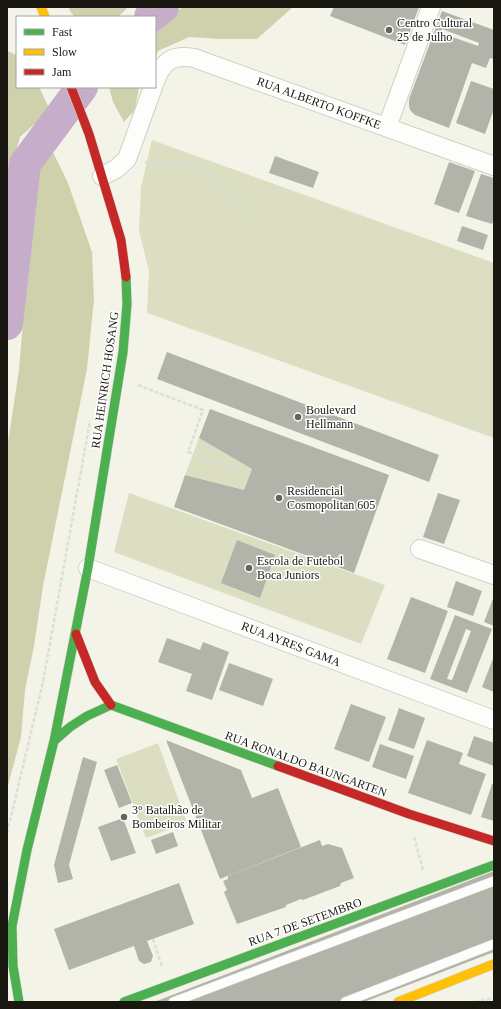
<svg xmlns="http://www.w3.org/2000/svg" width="501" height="1009" font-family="'Times New Roman',serif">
<rect width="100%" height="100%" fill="#f3f4e7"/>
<path fill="#dcdec2" d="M152 140 494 263V438L147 313 149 271 139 231 141 187Z
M199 438 252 469 244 490 185 475Z
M129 493 385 585 361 644 114 552Z
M158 743 187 823 146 838 116 759Z"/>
<path fill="#cfd1ad" d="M69 7H128L118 17H75L70 11Z
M183 7H293L257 39H221L189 37 158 51 155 57V27Z
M7 51 17 55V87H39L50 110 20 137 7 183Z
M109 87H139L135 110 124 122 113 102Z
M51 148 68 183 92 252 94 299 87 369 43 586 34 646 25 690 21 737 7 789V449L19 370 34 190 39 158Z"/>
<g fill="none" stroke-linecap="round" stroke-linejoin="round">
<path stroke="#c6aeca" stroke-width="32" d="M150 17 163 7
M7 324 25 164 82 87"/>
</g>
<path fill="#b3b4a9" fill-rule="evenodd" d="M334 7H419L405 45 330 16Z
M442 11 494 30V59L490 58 486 68 472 63 449 128 415 115 410 110 409 106V99ZM442 29 479 43 478 46 441 33Z
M471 81 494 89V109L485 134 456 123Z
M275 156 319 172 313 188 269 173Z
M449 162 475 171 459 213 434 204Z
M481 174 494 178V219L492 224 466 216Z
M462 226 488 235 483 250 457 241Z
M167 352 439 455 429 482 157 379Z
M210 409 389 475 354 573 174 507 185 475 244 490 252 469 199 438Z
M438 493 460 500 444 544 423 537Z
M237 540 275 555 260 598 221 583Z
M456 581 482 591 473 616 447 607Z
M494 596V626L484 622Z
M411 597 448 611 425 673 387 659Z
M455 615 492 629 467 693 430 679ZM466 629 471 631 452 680 447 679Z
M167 638 200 650 203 642 229 652 212 700 186 691 192 674 158 662Z
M494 656V692L482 687Z
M229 663 273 679 263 706 219 690Z
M351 704 386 717 369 762 334 749Z
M399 708 425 718 414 749 388 740Z
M474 736 494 743V766L467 756Z
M166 740 241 770 252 798 278 788 301 847 220 879Z
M427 740 463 753 459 764 486 774 471 815 408 793Z
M380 744 414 756 406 779 372 767Z
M83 757 97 762 69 865 73 879 58 883 54 865Z
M117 765 132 803 119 808 104 770Z
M492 784H494V821L481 817Z
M123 818 136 853 111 861 98 827Z
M173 832 178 846 156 854 151 840Z
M320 840 322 846 328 844 342 848 354 878 341 883 340 886 303 900 301 899 286 905V907L237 924 224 892 227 890 223 881 228 879V876Z
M494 871V952L364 1002H154Z
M179 883 194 924 147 941 153 956 151 962 144 964 139 961 134 946 69 970 54 929Z"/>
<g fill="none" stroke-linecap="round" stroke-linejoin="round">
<g stroke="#d0d1c7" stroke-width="10">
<path id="lane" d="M173 1002 494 881
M345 1002 494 944"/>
</g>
<g stroke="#d0d1c7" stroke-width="20">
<path id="street" d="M155 82C162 62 172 54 194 58L494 166
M387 127 431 7
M102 176 116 169 127 159 153 87
M420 549 494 575
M88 568 494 720"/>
</g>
<g stroke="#d0d1c7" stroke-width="10">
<path id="fast" d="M54 741 88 568 123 352 127 304 126 277
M19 1002 13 966 12 926 27 850 54 741 70 727 87 716 111 705 278 766
M124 1002 494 865"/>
</g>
<g stroke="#d0d1c7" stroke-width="10">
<path id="slow" d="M41 7 45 17
M398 1002 494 964"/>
</g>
<g stroke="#d0d1c7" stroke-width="10">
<path id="jam" d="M71 87 89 134 121 240 126 277
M76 634 95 682 111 705
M278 766 409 814 494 841"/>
</g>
<path stroke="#ddddd9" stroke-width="2.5" stroke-dasharray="4 2" stroke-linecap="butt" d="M145 162 157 164 169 163 195 166 227 186 252 216
M138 385 203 410 188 452 239 470
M7 833 43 682 90 421
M414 837 423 870
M153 939 162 967
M475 1002 494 998"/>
<use href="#lane" stroke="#fdfdfb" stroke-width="9"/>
<use href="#street" stroke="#fdfdfb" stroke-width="18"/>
<use href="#fast" stroke="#4caf50" stroke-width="9"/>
<use href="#slow" stroke="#ffc107" stroke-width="9"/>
<use href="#jam" stroke="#c62828" stroke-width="9"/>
</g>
<g fill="#65655b" stroke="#fff" stroke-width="1.5">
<circle cx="389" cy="30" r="4"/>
<circle cx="298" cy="417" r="4"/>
<circle cx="279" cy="498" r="4"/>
<circle cx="249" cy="568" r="4"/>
<circle cx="124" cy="817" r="4"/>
</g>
<g text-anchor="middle" stroke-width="3" stroke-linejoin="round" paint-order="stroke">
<g font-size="12" fill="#181810" stroke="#fff" text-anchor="start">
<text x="397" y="27">Centro Cultural<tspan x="397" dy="14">25 de Julho</tspan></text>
<text x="306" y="414">Boulevard<tspan x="306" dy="14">Hellmann</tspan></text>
<text x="287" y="495">Residencial<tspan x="287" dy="14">Cosmopolitan 605</tspan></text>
<text x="257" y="565">Escola de Futebol<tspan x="257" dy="14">Boca Juniors</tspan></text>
<text x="132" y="814">3° Batalhão de<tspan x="132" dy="14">Bombeiros Militar</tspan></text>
</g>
<g font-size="12" fill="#181810" stroke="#fff">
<text transform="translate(319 103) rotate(20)" y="4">RUA ALBERTO KOFFKE</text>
<text transform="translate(105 380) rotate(-82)" y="4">RUA HEINRICH HOSANG</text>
<text transform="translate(291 644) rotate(21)" y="4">RUA AYRES GAMA</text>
<text transform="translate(306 764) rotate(20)" y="4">RUA RONALDO BAUNGARTEN</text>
<text transform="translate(305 922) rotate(-20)" y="4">RUA 7 DE SETEMBRO</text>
</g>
</g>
<rect width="501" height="1009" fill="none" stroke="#181810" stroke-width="16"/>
<rect x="16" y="16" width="140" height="72" fill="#ffffff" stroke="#a3a39f"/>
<rect x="24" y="29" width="20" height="6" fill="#4caf50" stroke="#a3a39f"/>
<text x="52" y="36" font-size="12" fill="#181810">Fast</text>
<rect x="24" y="49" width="20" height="6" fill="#ffc107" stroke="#a3a39f"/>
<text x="52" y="56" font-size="12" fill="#181810">Slow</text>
<rect x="24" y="69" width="20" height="6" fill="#c62828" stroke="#a3a39f"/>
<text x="52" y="76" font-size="12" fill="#181810">Jam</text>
</svg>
